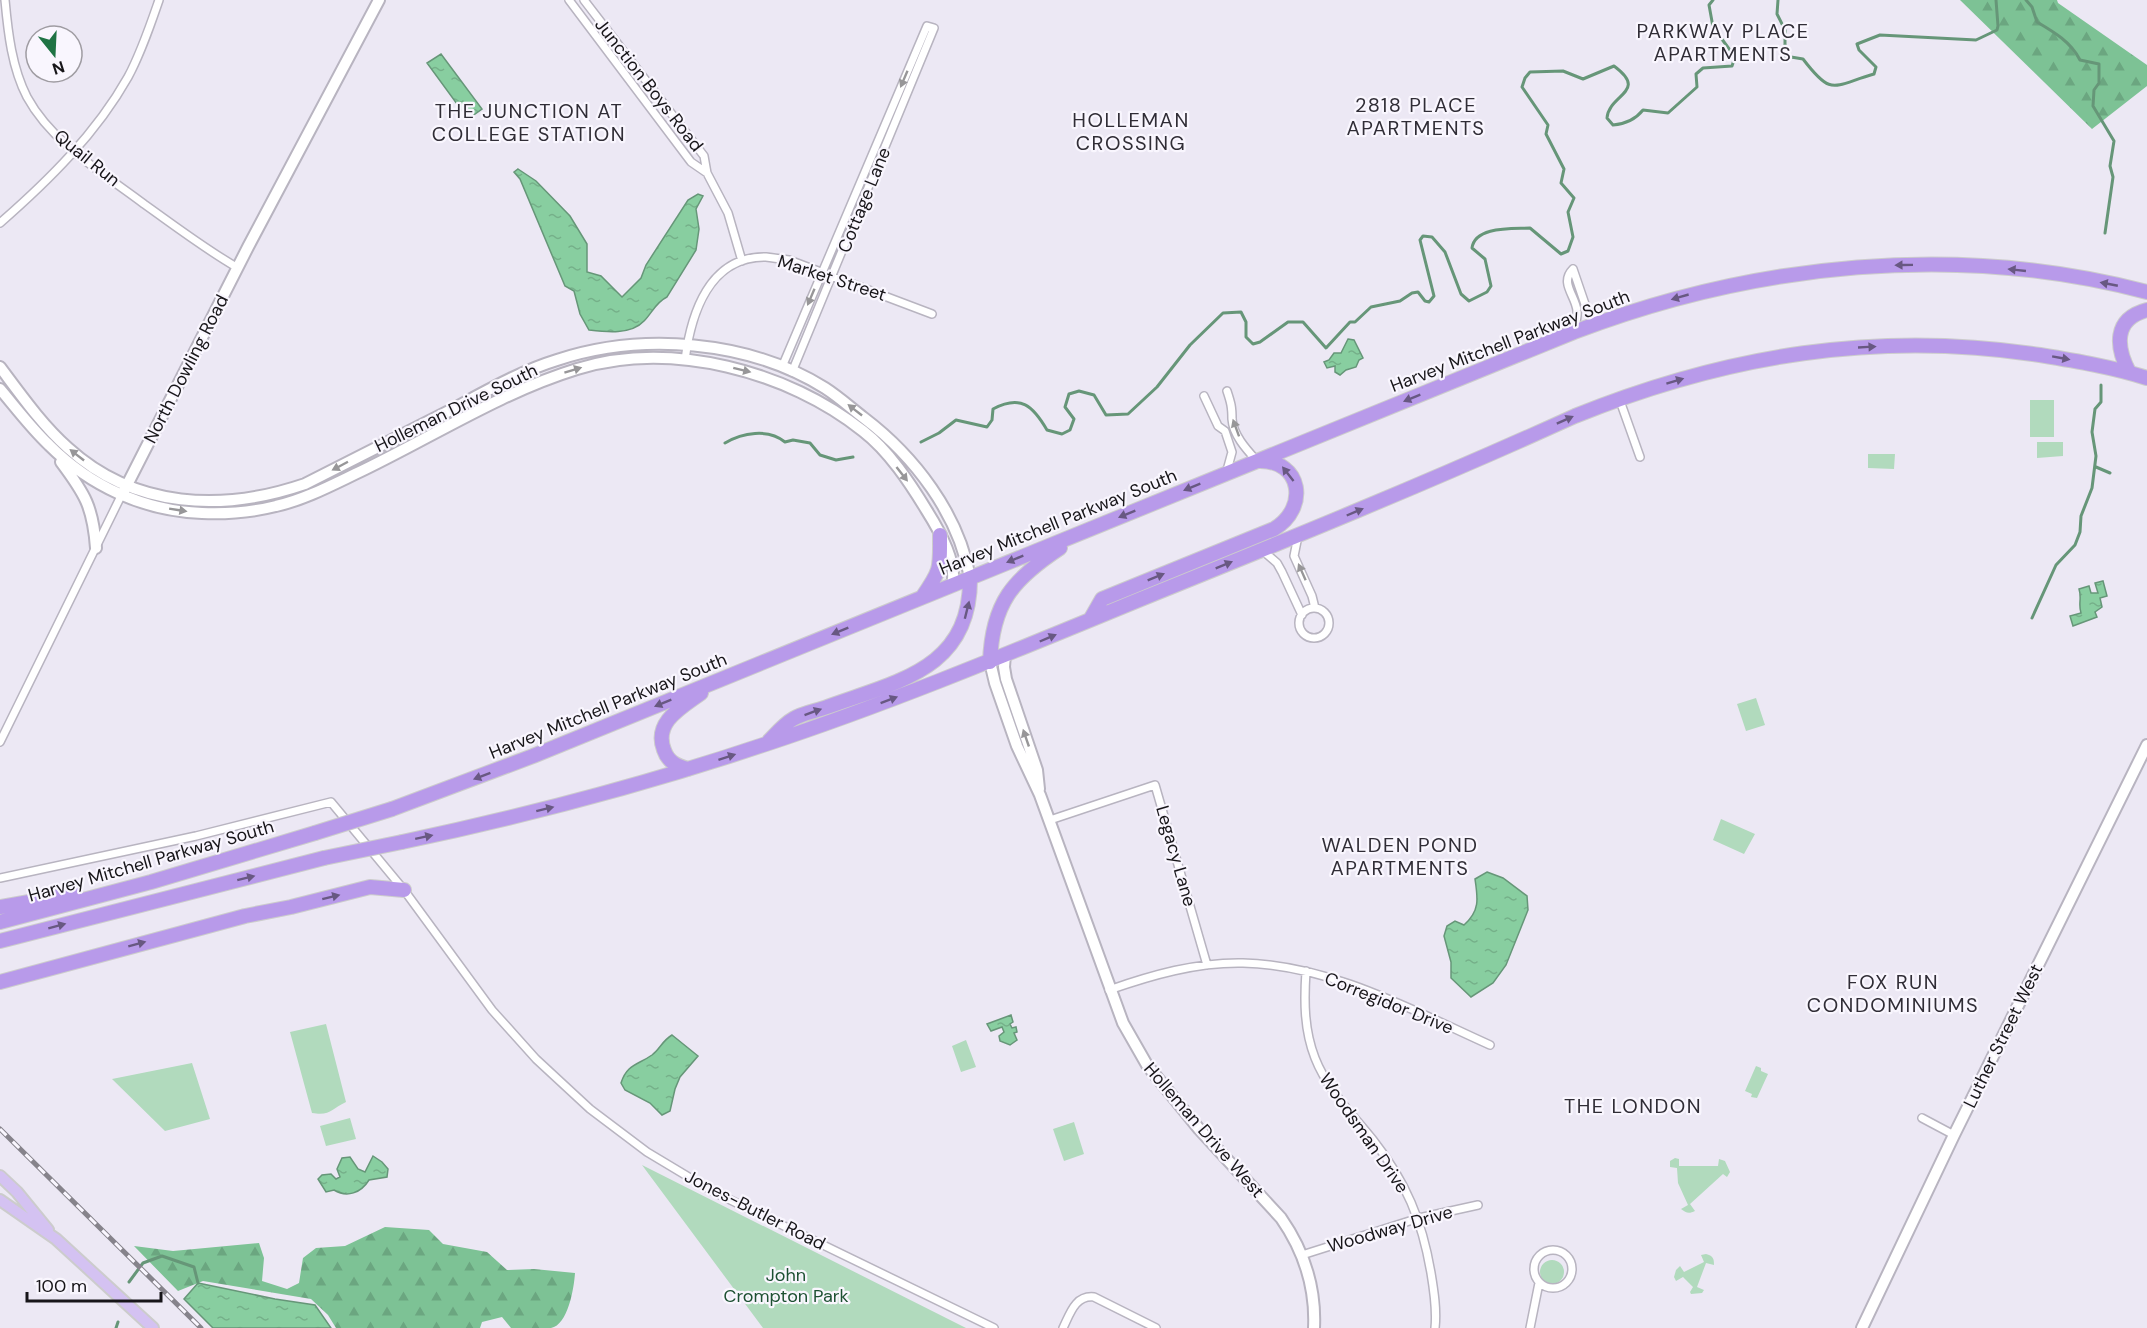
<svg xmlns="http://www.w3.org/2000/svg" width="2147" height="1328" font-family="'DM Sans',sans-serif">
<defs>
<pattern id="forest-firs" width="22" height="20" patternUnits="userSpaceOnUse" patternTransform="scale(1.5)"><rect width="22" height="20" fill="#7dc295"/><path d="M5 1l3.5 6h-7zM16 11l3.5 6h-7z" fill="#6ba680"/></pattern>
<pattern id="water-ripples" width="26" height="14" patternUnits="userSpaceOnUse" patternTransform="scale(1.5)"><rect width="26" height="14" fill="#88cea0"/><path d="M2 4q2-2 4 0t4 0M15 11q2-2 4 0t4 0" fill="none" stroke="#75b089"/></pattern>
</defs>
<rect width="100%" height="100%" fill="#ece8f4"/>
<path fill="#b1dabd" d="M2030 400H2054V437H2030Z
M2037 442H2063V456L2037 458Z
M1868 454H1895L1894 469 1868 468Z
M1756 698 1765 725 1746 731 1737 704Z
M1721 819 1755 834 1744 854 1713 840Z
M326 1024 346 1102C331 1109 331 1116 312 1113L290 1032Z
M966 1040 976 1067 961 1072 952 1046Z
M192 1063 210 1119 165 1131 112 1079Z
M1756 1066 1761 1068V1071L1768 1074 1757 1098 1751 1097 1752 1094 1745 1091Z
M350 1118 356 1139 326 1146 320 1126Z
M1074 1122 1084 1154 1064 1161 1053 1129Z
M1675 1158 1679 1159V1166H1718L1719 1159 1725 1161 1730 1172 1727 1177 1723 1174 1690 1204 1695 1211C1689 1214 1686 1213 1681 1209L1688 1205 1678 1183 1677 1168 1670 1167V1161Z
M642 1165 966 1328H763Z
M1706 1254C1713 1256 1714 1258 1714 1265L1706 1263 1697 1287 1704 1290 1702 1293 1691 1294 1690 1292 1693 1287 1683 1277 1676 1281 1674 1277 1676 1270 1680 1266 1684 1272 1704 1262 1701 1255Z
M1540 1272a12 12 0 1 1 24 0a12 12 0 1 1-24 0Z"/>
<path fill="url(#forest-firs)" d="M1960 0H2057L2058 3 2147 65V86L2092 129Z
M385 1227 429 1230 443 1244 487 1252 507 1270 534 1269 575 1273C574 1288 568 1325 551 1328 539 1328 524 1328 511 1328L502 1317 482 1322 480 1328H336L328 1315 311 1299 203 1281 178 1291 134 1246 173 1251 259 1243 264 1258 262 1281 287 1289 299 1283 303 1258 316 1248 345 1246Z"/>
<path fill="url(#water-ripples)" stroke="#669678" stroke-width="1.5" d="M441 54 482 109 468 119 427 63Z
M518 169 536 181 570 216 587 244V272L601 276 622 297 641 278 646 265 688 200 698 194 703 196 696 209 699 229 696 250 667 297C656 302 652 313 644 321 631 335 606 332 589 330L580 314 574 291 565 286 520 179 514 172Z
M1348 339 1354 340 1363 358 1359 360 1356 367 1346 370 1340 375 1335 372V366L1327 368 1324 362 1329 360 1334 353H1341Z
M2103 581 2107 596 2100 598 2102 607 2095 612 2097 617 2073 626 2070 616 2081 613C2078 604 2082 598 2079 589L2089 586 2091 593H2098L2095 583Z
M1487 872 1503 878 1527 896 1528 910 1506 965 1493 983 1471 997 1451 978V962L1444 936 1447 926 1455 921 1464 925C1480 911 1478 899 1475 879Z
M1011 1015 1013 1022 1010 1024 1012 1028 1016 1027 1017 1032 1014 1033 1017 1040 1010 1045 1000 1041 999 1036 1004 1032 1002 1027 991 1031 987 1024Z
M672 1035 698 1056 680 1077 675 1089 670 1111 662 1115 650 1103 625 1090 621 1083C627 1064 638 1065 652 1055 660 1049 662 1041 672 1035Z
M373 1156 382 1162 388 1169 387 1177 369 1180C361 1193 347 1198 334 1190L326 1192 318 1179 322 1175 331 1174 336 1179 340 1177 337 1169 342 1158 350 1157 358 1169 365 1172Z
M198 1283 275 1299 315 1305 331 1328H213L184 1299Z"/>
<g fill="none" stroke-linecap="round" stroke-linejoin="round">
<path stroke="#669678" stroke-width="3" d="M1778 0 1777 14 1785 30V56L1803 59C1832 97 1832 86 1874 74L1876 67 1859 50 1857 44 1880 35 1976 40 1997 30 1998 26 1996 0
M2026 0 2032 7 2037 22C2054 32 2071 42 2080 60L2099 64V83L2094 90 2093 106 2114 141 2110 166 2113 177 2105 233
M921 442 939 433 956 420 987 427 992 420 993 409C1021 394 1033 406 1047 430L1062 434 1070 430 1074 419 1065 407 1069 394 1079 391 1094 395 1106 415 1128 414 1157 387 1190 345 1223 313 1241 312 1246 322V337L1253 344 1260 342 1288 322H1303L1326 348 1350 322H1355L1371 307 1400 301 1412 293 1418 292 1425 301 1429 302 1434 296 1420 240 1423 236 1432 237 1445 252 1461 294 1469 301 1487 292 1491 286 1485 259 1472 248C1475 226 1512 229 1530 228L1561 254 1568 251 1573 237 1568 212 1574 198 1561 183 1564 169 1546 134 1548 125 1522 87 1525 78 1530 72 1563 71 1583 79 1614 66C1649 92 1609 94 1607 118L1613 125C1625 124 1635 120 1643 110L1668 113 1697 87 1696 74 1703 68 1732 66 1735 57 1713 27 1709 5 1713 0
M725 443C742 433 768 428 785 442L793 440 810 443 820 455 836 460 853 457
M2096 467 2110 473
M2032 618 2056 565 2075 545 2080 532 2081 516 2092 488 2096 456 2092 432 2095 409 2101 402V385
M129 1282 143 1263 162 1256 194 1267 198 1283
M116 1328 118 1322"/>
<g stroke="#b8b4c0" stroke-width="10">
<path id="street" d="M5 0C8 33 12 68 27 97 52 143 103 173 144 204 175 226 205 249 238 268
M569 0 691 162 707 173
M584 0 704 156 707 173 728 213 742 261
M0 223C48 181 96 134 128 77 141 53 150 26 159 0
M1573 269C1559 283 1576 296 1577 311 1578 317 1575 325 1574 331
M1573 269 1586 307 1602 321
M685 360C691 314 709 256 766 257 773 258 781 259 789 260L932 314
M782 367 927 26 934 28 792 372
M1227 391C1231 403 1232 407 1232 419 1233 435 1247 450 1257 461
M1204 396 1218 426 1225 431 1232 452 1226 474
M1619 398 1640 457
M1298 536 1294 556 1312 596 1315 608
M1262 550 1277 563 1282 572 1302 615
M1299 623a15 15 0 1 1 30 0a15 15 0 1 1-30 0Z
M0 742 121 496
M1050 820 1155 785 1207 965
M0 878 196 836 331 802 404 890 492 1010 536 1059 590 1109 647 1152 712 1191 994 1328
M1306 971C1304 1001 1304 1030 1315 1058 1327 1089 1352 1114 1373 1140 1406 1182 1422 1220 1431 1273 1434 1291 1437 1310 1435 1328
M1109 990C1152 975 1197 962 1243 963 1331 965 1412 1010 1490 1045
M1922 1118 1954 1135
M1534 1269a19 19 0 1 1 38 0a19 19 0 1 1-38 0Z
M1302 1255 1419 1218 1478 1205
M1063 1328C1070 1314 1075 1295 1094 1297L1156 1328
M1530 1328 1539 1283"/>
</g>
<g stroke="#b8b4c0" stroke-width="14">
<path id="secondary" d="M0 367C21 395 42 425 68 448 135 509 223 512 305 484 353 460 399 436 447 412 483 393 518 372 557 360 642 332 748 340 825 388 839 397 851 408 864 418 914 456 959 514 970 578
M0 389C16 408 31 428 49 445 90 486 144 511 202 513 226 514 252 512 276 506 303 500 330 486 355 474 429 439 499 393 577 369 671 340 788 371 863 431 889 451 910 483 927 511 939 530 958 563 952 585
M61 462C85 494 93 507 96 548
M124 491 248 247 379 0
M1005 655 1004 667 1006 679 1037 770 1039 789
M990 662 995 683 1017 746 1040 795 1123 1023 1147 1065 1199 1129 1281 1218C1304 1251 1316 1287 1314 1328
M1862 1328 1954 1135 2147 745"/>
</g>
<g stroke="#ccc" stroke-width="14">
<path id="primary" d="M0 1176 17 1192 48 1230
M0 1200 56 1239 153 1328"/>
</g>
<g stroke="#ccc" stroke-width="16">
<path id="highway" d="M2129 372C2116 347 2113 319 2147 310
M923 596C942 569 940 567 940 535
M1090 620 1102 599 1274 529C1309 508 1302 460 1259 461
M990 662C992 603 1013 579 1060 548
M769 741C776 734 784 724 793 719 802 713 816 711 827 707 898 681 971 669 970 578
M688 769C677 766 668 762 664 750 653 722 682 707 701 693
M392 809 533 756 1574 332C1755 263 1958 242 2147 292
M402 842C525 816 647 784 766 744 893 702 1017 650 1141 599 1287 540 1432 481 1575 416 1726 355 1878 330 2040 355 2076 361 2112 367 2147 378
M0 907 74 894
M0 922 151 882 315 833
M0 941 324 858
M0 982 245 916 291 907 370 887 404 890"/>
</g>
<use href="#street" stroke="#fff" stroke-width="7"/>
<use href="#secondary" stroke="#fff" stroke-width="10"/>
<use href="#primary" stroke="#d4c2f2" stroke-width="10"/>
<use href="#highway" stroke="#b89aea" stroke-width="14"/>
<g stroke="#86838b" stroke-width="5">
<path id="rail" d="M0 1129 201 1328"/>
</g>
<use href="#rail" stroke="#f9f6fe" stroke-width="3" stroke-dasharray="9" stroke-linecap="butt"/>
<g stroke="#ccc" stroke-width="16" stroke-linecap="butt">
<path id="highway-bridge" d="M315 833 392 809
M324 858 402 842"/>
</g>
<use href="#highway-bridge" stroke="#b89aea" stroke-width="14"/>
</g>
<defs><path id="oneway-solid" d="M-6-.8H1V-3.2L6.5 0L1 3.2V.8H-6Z" transform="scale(1.5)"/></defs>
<g fill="#979698">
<use href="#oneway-solid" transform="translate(904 79) rotate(113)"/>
<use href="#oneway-solid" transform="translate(811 297) rotate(113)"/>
<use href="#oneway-solid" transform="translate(573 370) rotate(-17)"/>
<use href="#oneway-solid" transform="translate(742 370) rotate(14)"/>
<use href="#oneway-solid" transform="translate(855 410) rotate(-142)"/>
<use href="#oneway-solid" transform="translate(1236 428) rotate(-110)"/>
<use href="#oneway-solid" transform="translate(77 455) rotate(-142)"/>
<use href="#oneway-solid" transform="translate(340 466) rotate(152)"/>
<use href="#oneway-solid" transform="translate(902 474) rotate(52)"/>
<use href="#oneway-solid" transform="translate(178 510) rotate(9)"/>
<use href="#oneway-solid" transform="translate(1302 572) rotate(-114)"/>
<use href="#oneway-solid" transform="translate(1026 738) rotate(-109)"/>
</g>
<g fill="#685882">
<use href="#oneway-solid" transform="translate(1904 265) rotate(179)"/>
<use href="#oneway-solid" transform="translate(2017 270) rotate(-174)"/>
<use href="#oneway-solid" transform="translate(2109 284) rotate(-169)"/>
<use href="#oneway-solid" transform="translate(1680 297) rotate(164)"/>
<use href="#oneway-solid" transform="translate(1867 347) rotate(-3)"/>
<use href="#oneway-solid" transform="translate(2061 358) rotate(10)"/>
<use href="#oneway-solid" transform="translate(1675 381) rotate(-17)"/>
<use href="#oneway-solid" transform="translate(1412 398) rotate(158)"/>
<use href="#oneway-solid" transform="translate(1565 420) rotate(-24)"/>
<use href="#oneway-solid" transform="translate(1288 474) rotate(-128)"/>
<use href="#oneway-solid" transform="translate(1192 487) rotate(158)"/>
<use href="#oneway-solid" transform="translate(1355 512) rotate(-23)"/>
<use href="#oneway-solid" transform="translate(1127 514) rotate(158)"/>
<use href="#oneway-solid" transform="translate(1015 559) rotate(158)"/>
<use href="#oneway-solid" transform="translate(1224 565) rotate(-22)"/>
<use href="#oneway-solid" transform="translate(1156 577) rotate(-22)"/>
<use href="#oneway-solid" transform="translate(967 610) rotate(-76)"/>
<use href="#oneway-solid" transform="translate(840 631) rotate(158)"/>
<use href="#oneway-solid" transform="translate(1048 638) rotate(-23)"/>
<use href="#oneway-solid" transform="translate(889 700) rotate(-21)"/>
<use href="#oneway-solid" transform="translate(663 703) rotate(158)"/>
<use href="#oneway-solid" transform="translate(813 712) rotate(-20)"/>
<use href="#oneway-solid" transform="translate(727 757) rotate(-18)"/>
<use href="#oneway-solid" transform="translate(482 776) rotate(159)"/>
<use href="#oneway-solid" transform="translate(545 809) rotate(-14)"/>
<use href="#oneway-solid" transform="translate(424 837) rotate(-12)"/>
<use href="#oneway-solid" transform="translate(246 878) rotate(-14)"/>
<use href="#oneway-solid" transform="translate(331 897) rotate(-14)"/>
<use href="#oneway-solid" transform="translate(57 926) rotate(-15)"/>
<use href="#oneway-solid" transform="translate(137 944) rotate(-15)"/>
</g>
<g text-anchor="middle" stroke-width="4.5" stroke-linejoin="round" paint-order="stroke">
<g font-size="18" fill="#171519" stroke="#f9f6fe">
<text transform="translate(649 85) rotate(52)" y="6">Junction Boys Road</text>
<text transform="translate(87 158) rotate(39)" y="6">Quail Run</text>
<text transform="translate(864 200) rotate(-68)" y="6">Cottage Lane</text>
<text transform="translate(832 278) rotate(18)" y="6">Market Street</text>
<text transform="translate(1510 341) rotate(-21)" y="6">Harvey Mitchell Parkway South</text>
<text transform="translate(186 369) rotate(-63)" y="6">North Dowling Road</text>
<text transform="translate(456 408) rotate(-26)" y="6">Holleman Drive South</text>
<text transform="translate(1058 522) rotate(-22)" y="6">Harvey Mitchell Parkway South</text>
<text transform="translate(608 706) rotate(-22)" y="6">Harvey Mitchell Parkway South</text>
<text transform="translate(1176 856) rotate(74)" y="6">Legacy Lane</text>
<text transform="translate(151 861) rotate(-16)" y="6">Harvey Mitchell Parkway South</text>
<text transform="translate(1389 1003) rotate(22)" y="6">Corregidor Drive</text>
<text transform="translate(2003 1036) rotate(-64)" y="6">Luther Street West</text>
<text transform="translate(1204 1130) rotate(49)" y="6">Holleman Drive West</text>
<text transform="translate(1364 1133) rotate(55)" y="6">Woodsman Drive</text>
<text transform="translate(755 1210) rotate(27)" y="6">Jones-Butler Road</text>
<text transform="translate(1390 1229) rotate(-16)" y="6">Woodway Drive</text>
</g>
<g font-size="18" fill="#1d5032" stroke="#f9f6fe">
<text x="786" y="1281">John<tspan x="786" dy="21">Crompton Park</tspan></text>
</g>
<g font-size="20" letter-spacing="1.5" fill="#302d36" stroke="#f9f6fe">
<text x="1723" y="38">PARKWAY PLACE<tspan x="1723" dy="23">APARTMENTS</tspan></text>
<text x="1416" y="112">2818 PLACE<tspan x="1416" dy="23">APARTMENTS</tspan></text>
<text x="529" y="118">THE JUNCTION AT<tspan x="529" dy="23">COLLEGE STATION</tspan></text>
<text x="1131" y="127">HOLLEMAN<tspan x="1131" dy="23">CROSSING</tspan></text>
<text x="1400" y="852">WALDEN POND<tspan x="1400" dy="23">APARTMENTS</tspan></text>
<text x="1893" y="989">FOX RUN<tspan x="1893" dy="23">CONDOMINIUMS</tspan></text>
<text x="1633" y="1113">THE LONDON</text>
</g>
</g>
<g transform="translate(54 54) rotate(162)"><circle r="28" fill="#f9f6fe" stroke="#9f9ca2" stroke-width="1.5"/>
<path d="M0-4.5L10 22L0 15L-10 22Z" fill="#1f7344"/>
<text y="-9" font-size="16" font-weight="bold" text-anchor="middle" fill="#171519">N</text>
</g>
<path d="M27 1292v9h134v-9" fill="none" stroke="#171519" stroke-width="3"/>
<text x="36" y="1292" font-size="18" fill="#171519" stroke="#f9f6fe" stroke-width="4.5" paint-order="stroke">100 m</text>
</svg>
